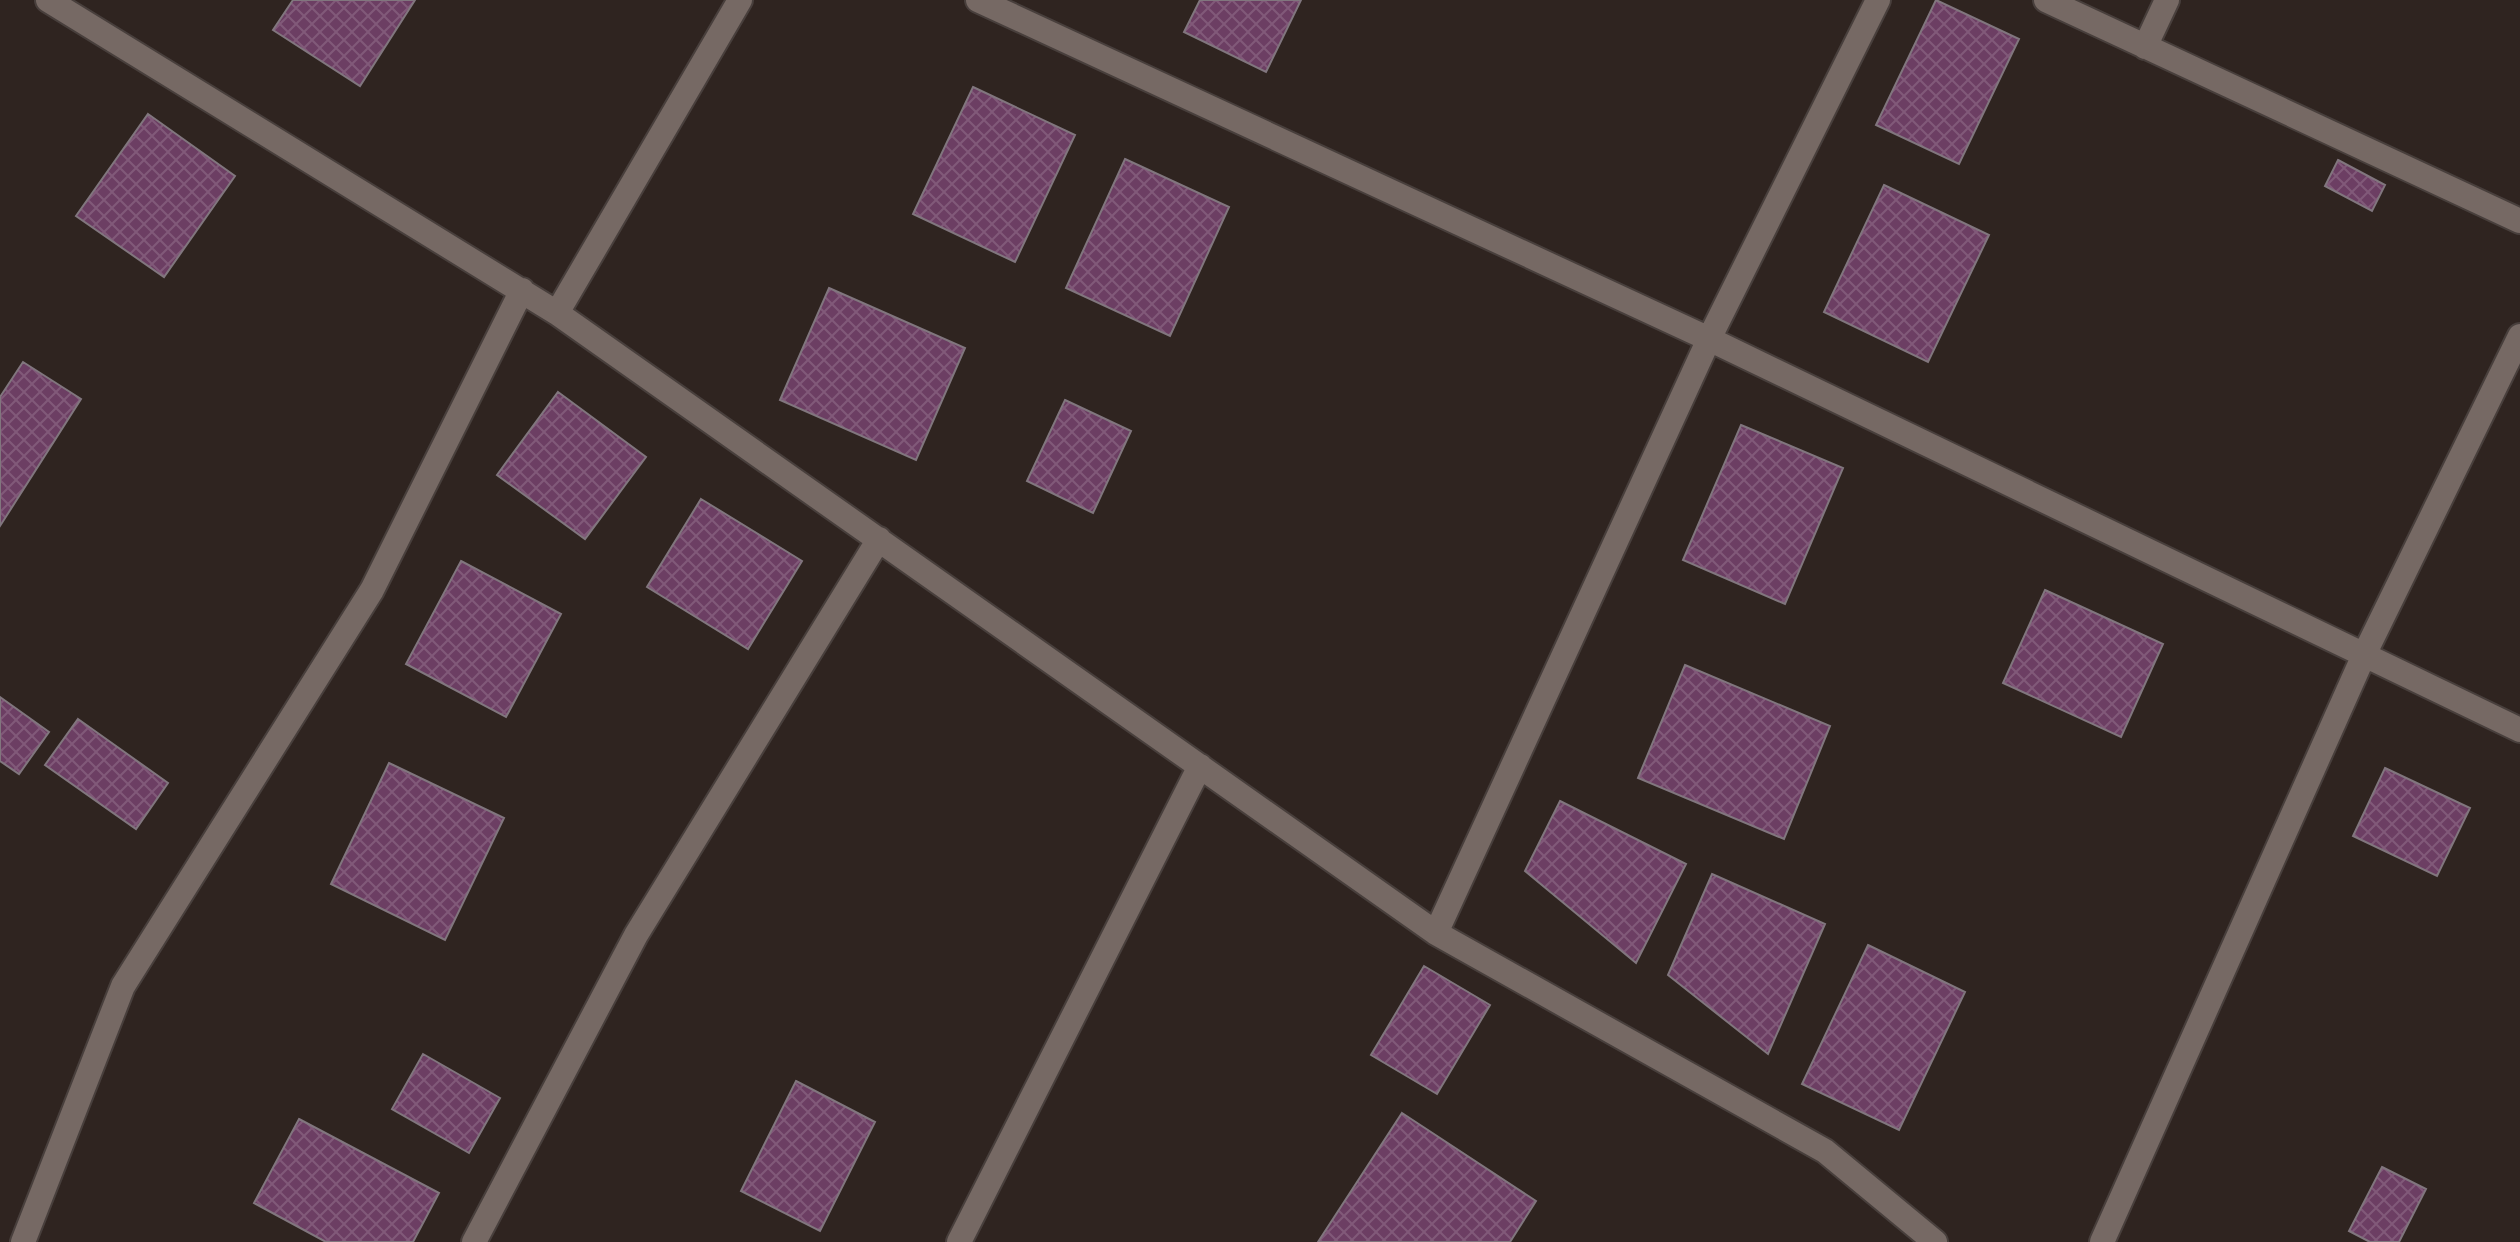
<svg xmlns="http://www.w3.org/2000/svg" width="2520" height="1242" font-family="'Alegreya Sans',sans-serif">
<defs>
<pattern id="building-cross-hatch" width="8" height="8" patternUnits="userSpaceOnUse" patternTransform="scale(2)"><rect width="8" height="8" fill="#6c3e63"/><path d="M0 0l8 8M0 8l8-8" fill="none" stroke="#815979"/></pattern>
</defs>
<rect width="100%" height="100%" fill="#2f2420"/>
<path fill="url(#building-cross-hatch)" stroke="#81767e" stroke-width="2" d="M293 0H415L360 86 273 30Z
M1200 0H1301L1266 72 1184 32Z
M1936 0 2019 39 1959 164 1876 125Z
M973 87 1075 135 1015 262 913 214Z
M148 114 235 176 164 277 76 216Z
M1125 159 1229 207 1170 336 1066 288Z
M2338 160 2385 185 2372 211 2325 186Z
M1884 185 1989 235 1928 362 1824 312Z
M829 288 965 348 916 460 780 400Z
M23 362 81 399 0 526V397Z
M558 392 646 457 585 539 497 475Z
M1065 400 1131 431 1093 513 1027 481Z
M1741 425 1843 468 1785 604 1683 560Z
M701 499 802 561 748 649 647 587Z
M461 561 561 614 506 717 406 664Z
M2045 590 2163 644 2121 737 2003 683Z
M1685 665 1830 726 1784 839 1638 778Z
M0 697 49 732 19 774 0 761Z
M78 719 168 783 136 829 45 765Z
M389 763 504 818 445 940 331 884Z
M2385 768 2470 808 2437 876 2353 836Z
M1560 801 1686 864 1636 963 1525 871Z
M1712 874 1825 924 1768 1054 1668 975Z
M1868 945 1965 992 1899 1130 1802 1084Z
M1424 966 1490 1005 1437 1094 1371 1055Z
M423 1054 500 1098 469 1153 392 1109Z
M796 1081 875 1122 820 1231 741 1191Z
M1402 1113 1536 1201 1510 1242H1318Z
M299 1119 439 1193 413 1242H326L254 1203Z
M2382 1167 2426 1189 2399 1242H2370L2349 1231Z"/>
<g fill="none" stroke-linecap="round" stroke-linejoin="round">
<g stroke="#483f3c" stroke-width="28">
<path id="street" d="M48 0 557 313 1436 933 1825 1151 1935 1242
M978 0 1709 339 2520 730
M2046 0 2520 221
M2145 47 2167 0
M557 313 740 0
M1436 933 1709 339 1878 0
M23 1242 123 986 372 590 522 290
M474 1242 636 935 879 539
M959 1242 1200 766
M2102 1242 2364 655 2520 336"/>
</g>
<use href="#street" stroke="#766964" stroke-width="24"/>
</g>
</svg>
